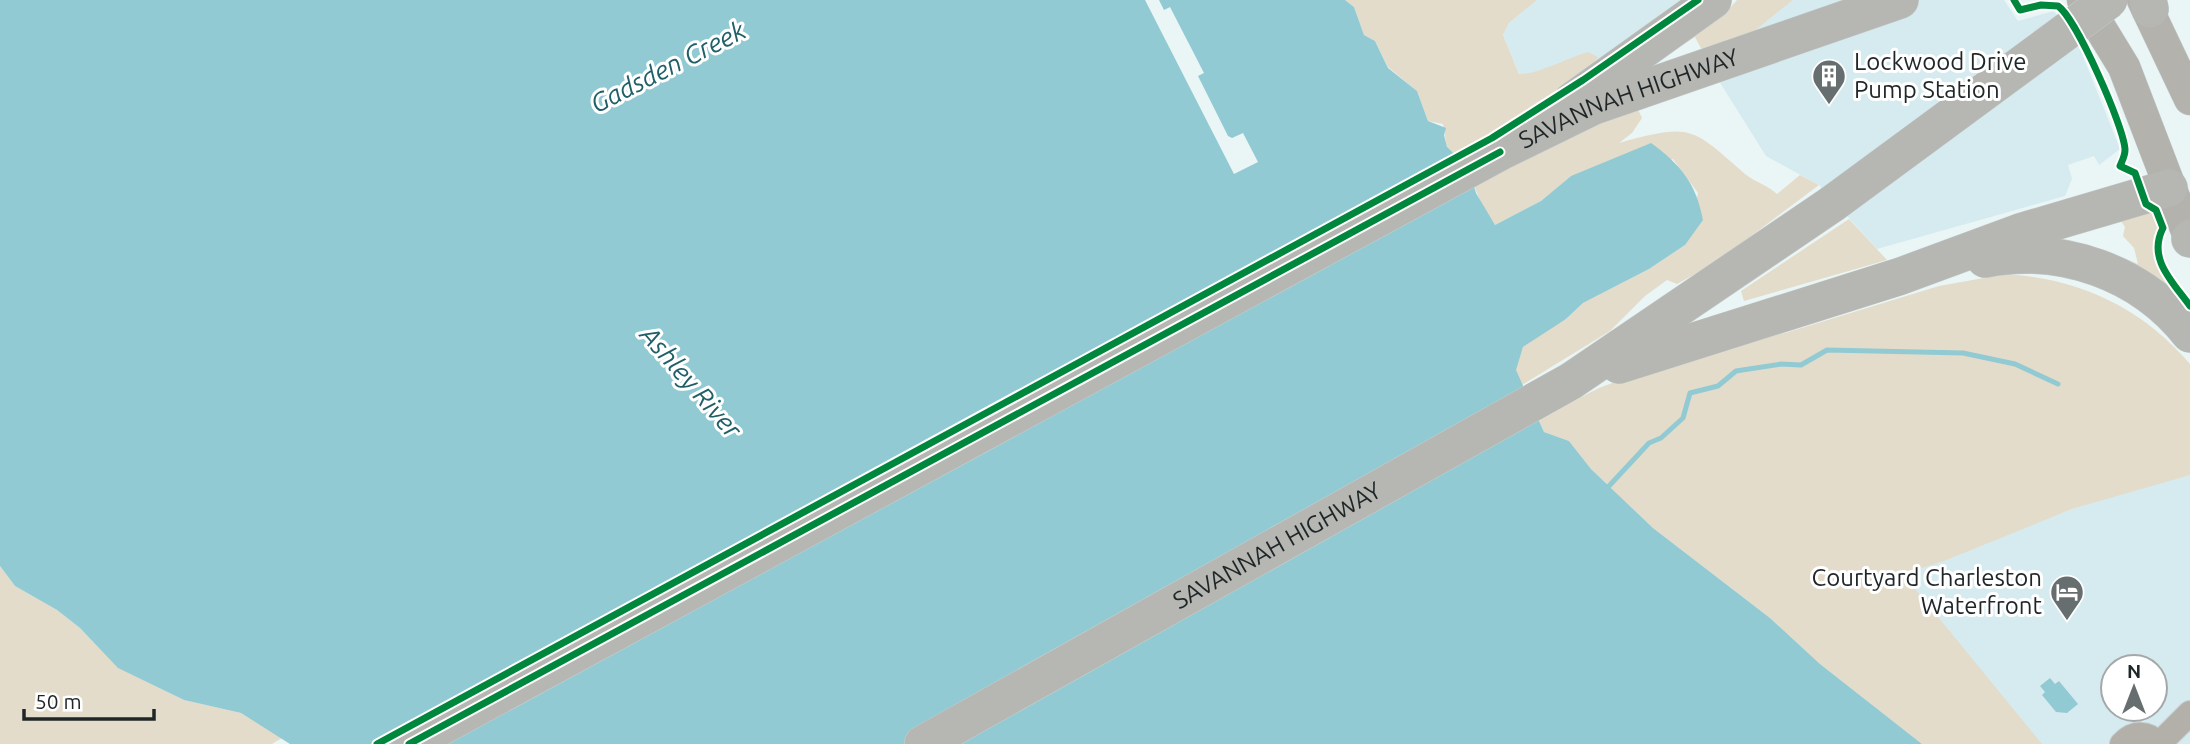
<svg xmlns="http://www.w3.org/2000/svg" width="2190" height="744" font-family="Ubuntu,sans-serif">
<rect width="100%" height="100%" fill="#eaf5f6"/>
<path fill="#d6ebef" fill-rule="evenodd" d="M1537 0H1702L1536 114 1503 35 1509 23Z
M1793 0H2004L2018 21 2054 11 2081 51 2120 149 2099 165 2094 156 2068 165 2072 179 2065 196 1877 249 1819 185 1766 156 1717 78 1757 29Z
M2190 473V744H2030L1903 574 2072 509ZM2113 667H2155V709H2113Z"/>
<path fill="#e4dcca" d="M1345 0H1537L1509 23 1503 35 1519 74C1540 74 1566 58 1588 52L1598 57 1589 68 1533 106 1519 120 1457 156 1447 148 1443 124 1428 121 1417 91 1388 67 1375 41 1364 35 1354 7Z
M1737 0H1793L1757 29 1717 78 1695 37 1667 55 1686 36 1730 8Z
M1636 105 1642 118 1632 133 1619 143C1692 123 1691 127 1745 174 1755 182 1769 186 1777 194L1800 175 1819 185 1715 263 1677 284 1667 280 1645 296 1610 331 1522 385 1515 370 1523 347 1539 335 1566 319 1583 303 1649 269 1685 245 1698 193 1673 159 1571 176 1541 201 1495 225 1487 216 1474 186 1530 153Z
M2150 210 2156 214 2161 228C2145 259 2173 285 2190 310L2079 244 2104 250 2138 264 2134 248 2123 236 2125 227 2121 221Z
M1849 219 1887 260 1744 301 1741 291Z
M2006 274C2080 279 2141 307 2190 364V475L2072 509 1944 561 1903 574 2042 744H1922L1820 664 1770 618 1653 528 1591 469 1569 441 1544 432 1538 419 1599 388 1705 348 1785 333 1939 286Z
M0 566 15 586 57 610 80 628 119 668 184 700 241 713 282 738 272 744H0Z"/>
<path fill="#92cad3" d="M0 0H1345L1354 7 1364 35 1375 41 1388 68 1417 91 1428 121 1446 128 1444 135 1447 147 1468 167 1476 193 1495 225 1541 201 1571 176 1651 143C1681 165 1696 183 1703 220L1685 245 1649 269 1583 303 1566 319 1523 347 1516 370 1544 432 1569 441 1591 469 1653 528 1770 618 1820 664 1922 744H290L241 713 184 700 118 668 80 628 57 610 15 586 0 566Z
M2050 678 2055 684 2059 681 2078 704 2067 713 2056 712 2042 695 2045 692 2040 686Z"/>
<path fill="#eaf5f6" d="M1145 0H1159L1164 10 1170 7 1204 73 1198 76 1228 136 1232 138 1243 133 1258 162 1234 174Z"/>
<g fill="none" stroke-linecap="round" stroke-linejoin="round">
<path stroke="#92cad3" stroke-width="5" d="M1609 486 1649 443 1661 438 1683 418 1690 393 1718 386 1736 371 1781 364 1801 365 1827 350 1963 353 2015 364 2058 384"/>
<g stroke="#c6cfd0" stroke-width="26">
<path id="minor" d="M2122 744C2134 731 2148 732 2159 744
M2159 744 2190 713"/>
</g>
<g stroke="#c6cfd0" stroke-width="33">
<path id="major" d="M2083 0 2124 67 2190 239
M2143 0 2190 99"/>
</g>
<g stroke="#c6cfd0" stroke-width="38">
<g id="highway">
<path d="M2148 0 2150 9"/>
<path d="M1572 101 1713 0"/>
<path d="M2190 238V239"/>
<path d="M1985 259C2061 244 2141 272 2190 334"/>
<path d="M1619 365 1901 276 2020 232 2169 188"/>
<path id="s1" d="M409 744 1500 152 1594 106 1900 0"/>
<path id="s2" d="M923 744 1571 381 1832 204"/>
</g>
</g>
<use href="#minor" stroke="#b3b0aa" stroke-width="24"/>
<use href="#major" stroke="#b3b2ad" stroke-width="32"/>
<use href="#highway" stroke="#b6b7b2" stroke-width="37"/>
<g stroke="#c6cfd0" stroke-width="38" stroke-linecap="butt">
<path id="highway-bridge" d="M1832 204 2109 0"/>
</g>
<use href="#highway-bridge" stroke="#b6b7b2" stroke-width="37"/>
<g stroke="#fff" stroke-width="11">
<path id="cycleway" d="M2014 0 2020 10 2041 5 2058 6C2076 18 2125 129 2125 150 2125 156 2122 161 2120 166L2135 173 2146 204 2156 210 2163 228C2147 259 2173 282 2190 306
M377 744 1492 138 1583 80 1698 0
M409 744 1500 152"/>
</g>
<use href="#cycleway" stroke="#00873e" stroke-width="7"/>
</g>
<defs>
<g id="building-pin" transform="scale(1.75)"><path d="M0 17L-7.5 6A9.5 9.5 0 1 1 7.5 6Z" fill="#666e70" stroke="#fff"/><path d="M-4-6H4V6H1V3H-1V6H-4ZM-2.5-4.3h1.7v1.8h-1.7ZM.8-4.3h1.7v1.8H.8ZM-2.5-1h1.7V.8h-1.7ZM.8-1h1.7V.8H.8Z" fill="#fff"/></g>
<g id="hotel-pin" transform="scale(1.75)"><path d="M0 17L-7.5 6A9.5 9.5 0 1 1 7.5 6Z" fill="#666e70" stroke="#fff"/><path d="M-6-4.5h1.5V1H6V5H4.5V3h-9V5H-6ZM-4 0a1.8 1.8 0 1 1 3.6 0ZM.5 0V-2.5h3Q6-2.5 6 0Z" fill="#fff"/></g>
</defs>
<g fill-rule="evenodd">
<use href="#building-pin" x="1829" y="76"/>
<use href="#hotel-pin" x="2067" y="592"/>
</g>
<g text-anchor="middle" stroke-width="6" stroke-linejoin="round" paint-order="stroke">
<g font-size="24" fill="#1f2628" stroke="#fff" text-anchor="start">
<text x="1854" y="70">Lockwood Drive<tspan x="1854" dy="28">Pump Station</tspan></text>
<text x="2042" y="586" text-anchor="end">Courtyard Charleston<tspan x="2042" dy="28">Waterfront</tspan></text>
</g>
<g font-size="24" fill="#1f2628" stroke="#fff">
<text dy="8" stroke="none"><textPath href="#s1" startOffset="1381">SAVANNAH HIGHWAY</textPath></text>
<text dy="8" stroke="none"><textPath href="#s2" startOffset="406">SAVANNAH HIGHWAY</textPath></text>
</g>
<g font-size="26" font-style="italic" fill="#205f68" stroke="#fff">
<text transform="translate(668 67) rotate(-27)" y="9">Gadsden Creek</text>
<text transform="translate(691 382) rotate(49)" y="9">Ashley River</text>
</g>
</g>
<g transform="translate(2134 688)"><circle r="33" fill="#ffffff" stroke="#a5a8a9" stroke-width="2"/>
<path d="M0-5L12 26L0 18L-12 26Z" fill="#666e70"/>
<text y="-10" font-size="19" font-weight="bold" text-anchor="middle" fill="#1f2628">N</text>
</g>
<path d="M24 709v10h130v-10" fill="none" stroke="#1f2628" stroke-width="3.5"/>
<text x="35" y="709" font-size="21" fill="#1f2628" stroke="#ffffff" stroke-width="5" paint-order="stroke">50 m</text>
</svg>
